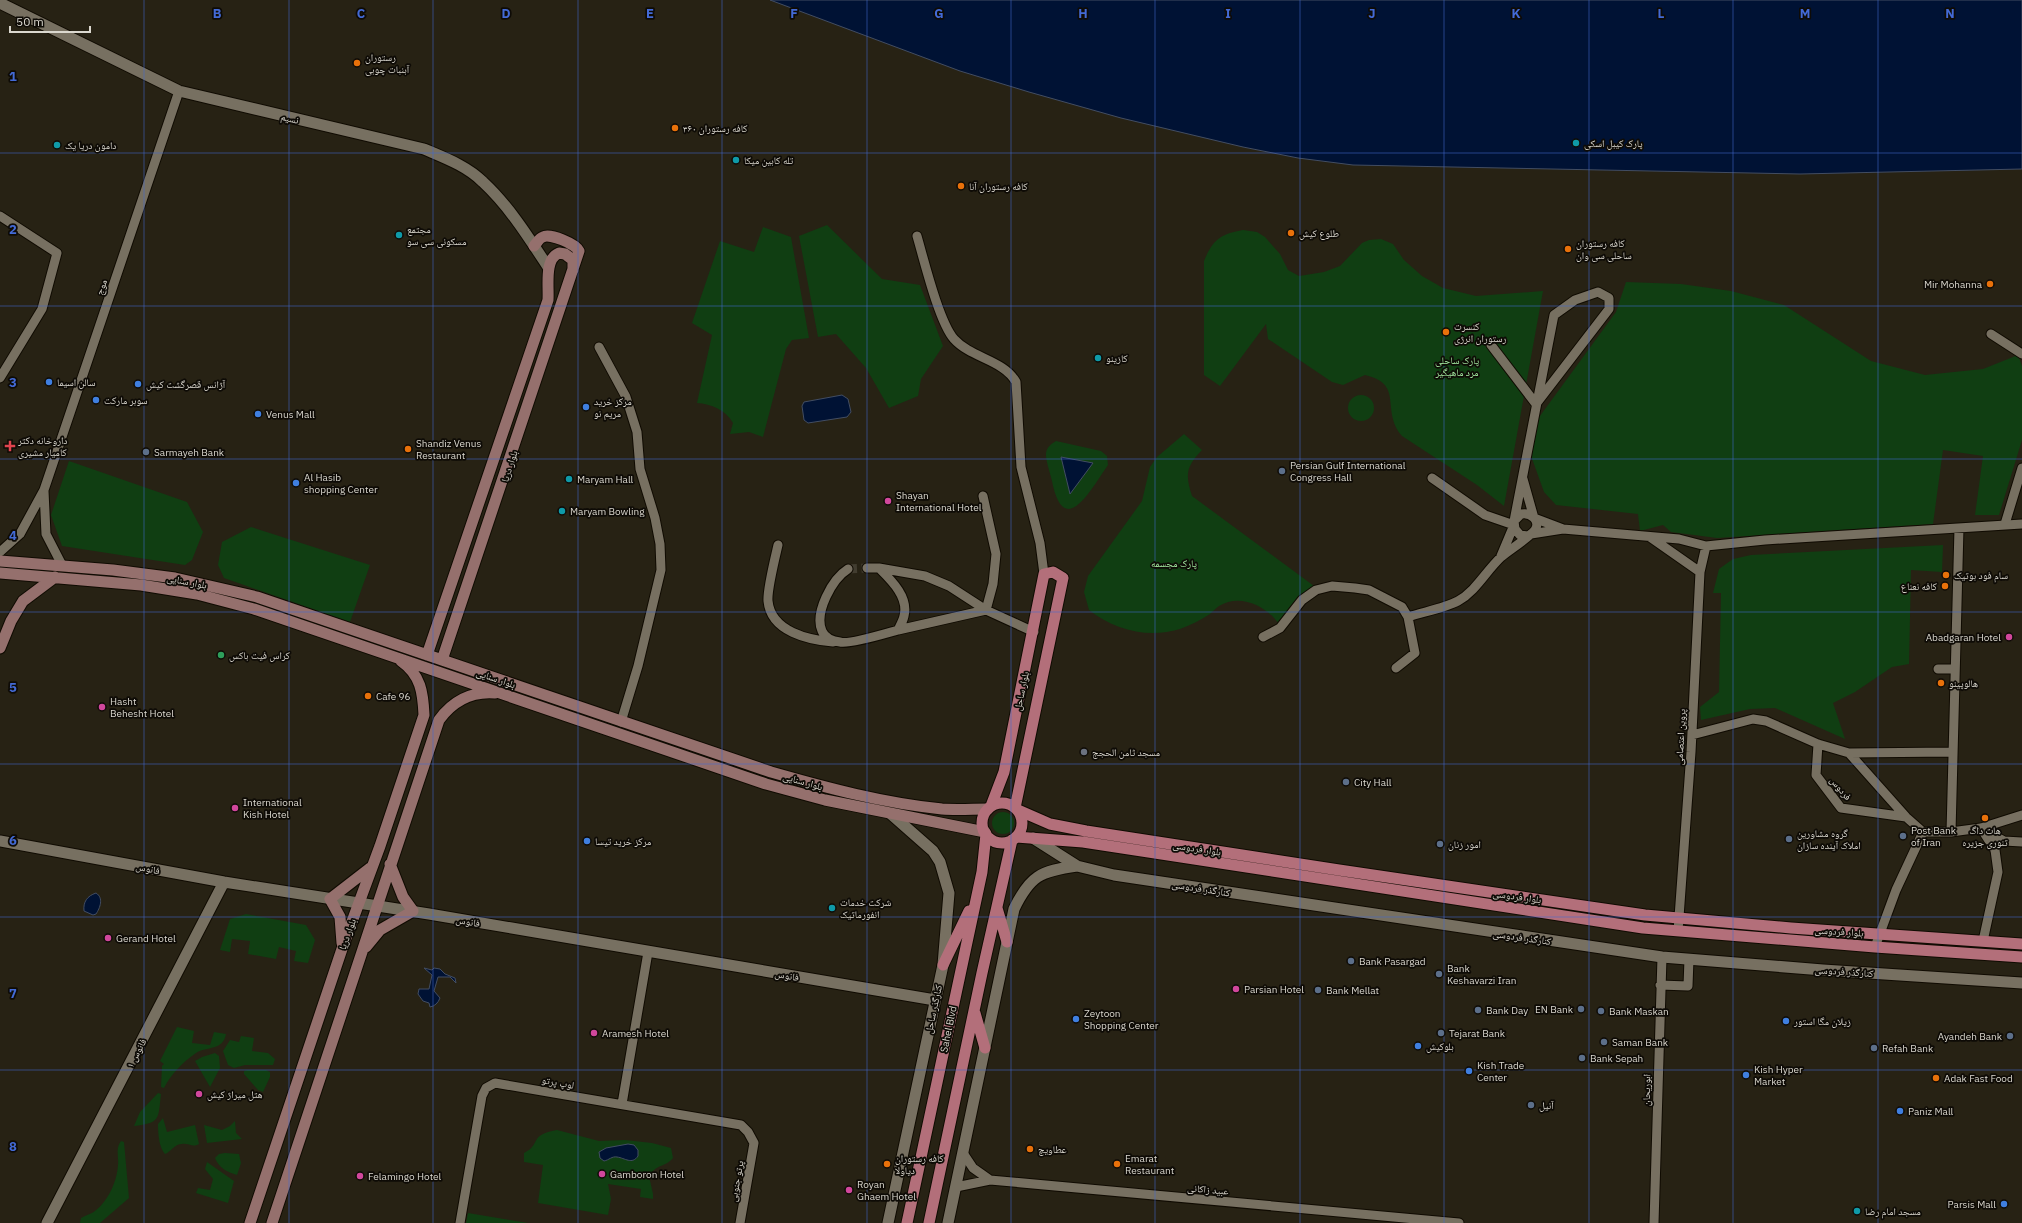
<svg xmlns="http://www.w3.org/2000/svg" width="2022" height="1223" font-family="'IBM Plex Sans','Noto Naskh Arabic',sans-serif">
<rect width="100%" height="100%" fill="#272214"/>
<path fill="#103e12" d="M827 225 882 279 920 285 943 346 921 379 918 396 889 408 866 368 836 334 818 337 799 236Z
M763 227 791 237 809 338 792 340 786 349 763 437 749 432 730 434 733 423C726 410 711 404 697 403L712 335 692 323 720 241 754 252Z
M1243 230 1257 232 1265 237 1280 254 1288 270 1299 276 1324 272 1340 266 1362 243 1369 240 1381 239 1393 244 1404 260 1422 276 1443 288 1476 296 1543 291 1504 506 1477 485 1402 436C1380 410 1405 384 1365 375L1343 385 1332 382 1268 339 1266 324 1220 386 1204 375V261C1213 239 1221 234 1243 230Z
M1626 282 1681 284 1731 291 1784 305 1871 361 1925 375 1983 369 2018 355 2022 366V440L1999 515H1975L1983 456 1943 450 1933 524 1717 538 1671 532 1663 525 1640 531 1638 514 1556 505 1544 492 1530 453 1537 420 1616 312Z
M1348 408a13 13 0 1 1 26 0a13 13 0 1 1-26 0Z
M1184 434 1202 450C1186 467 1185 474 1192 496L1314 586 1297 599 1278 623C1266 606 1240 593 1219 606 1216 608 1213 611 1210 614 1201 620 1191 625 1180 629 1148 639 1115 630 1089 610L1084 592 1088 576 1142 501 1150 467 1157 457Z
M1056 441 1101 451 1107 456 1108 465C1094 484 1066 540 1053 486 1052 478 1045 460 1046 453 1047 447 1051 444 1056 441Z
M69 461 187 502 203 532 192 560 185 565 62 546 51 515Z
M251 527 370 565 350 622 224 578 218 565 222 542Z
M1943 545 1942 572 1911 570 1909 664 1892 667 1855 692 1833 703 1845 739 1775 708 1750 709 1701 720 1700 707 1719 692 1721 593H1713L1719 569 1733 559 1751 555Z
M992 823a11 11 0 1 1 22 0a11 11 0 1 1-22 0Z
M246 914 306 925 315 940 308 963 294 961 296 951 279 947 276 959 248 954 250 941 232 939 230 952 220 950 230 919Z
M177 1027 194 1031 192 1043 210 1045 214 1032 226 1034C223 1051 207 1046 196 1053 182 1063 172 1073 164 1088L161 1087 162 1066 164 1064 160 1061Z
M241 1036 254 1038 252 1051 268 1053 275 1059 273 1065H245L234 1068 228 1065 223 1051 230 1040 239 1042Z
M215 1053 219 1056 220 1068 210 1087 195 1061 202 1057Z
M247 1070H266L270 1072V1077L263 1092 258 1090 244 1074V1071Z
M158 1093 161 1094C158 1119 161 1123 134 1126L140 1112Z
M163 1118 167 1132 195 1125 199 1144C192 1148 189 1143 182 1144 174 1144 171 1152 165 1154 159 1148 158 1133 158 1124Z
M235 1121 236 1133 242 1139 207 1143 204 1125 222 1130 230 1126Z
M557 1130 599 1141 625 1140 652 1143 671 1148 673 1158C666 1167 656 1164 649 1176L653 1194V1199L640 1197 641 1189 608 1184 611 1199 608 1215 538 1203 543 1165 524 1162V1153C542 1144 528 1135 557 1130Z
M121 1141 124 1142 129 1198 100 1223H80L81 1218C84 1216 88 1215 92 1213 107 1204 117 1182 118 1165 119 1157 115 1149 121 1141Z
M225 1153 239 1154 241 1163 237 1175C227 1172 219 1168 215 1158L219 1154Z
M207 1162 234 1181 228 1203 196 1193 198 1188 210 1190 213 1179 205 1169Z
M468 1213 528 1223H466Z"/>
<path fill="#001234" stroke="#424d62" d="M770 0H2022V169L1800 174 1353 165 1298 158 1243 147 1121 118 1029 92 960 71Z
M842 395 848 399 851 412 847 417 808 423 804 420 802 406 804 402Z
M1061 457 1093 463 1070 494Z
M96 893C104 898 100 908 96 914L93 915 84 911C83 902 87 896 96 893Z
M424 968 432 970 434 968 440 969 445 974 455 978 456 983 450 977H438L434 991 440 998C438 1003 435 1006 430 1007L429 1003 423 1001 418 994 419 989H429L432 975Z
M628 1144 634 1145 638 1150V1156C632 1165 625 1158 617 1157 612 1156 609 1160 604 1161L600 1158 599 1152 606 1148Z"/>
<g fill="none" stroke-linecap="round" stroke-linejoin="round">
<path stroke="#423d30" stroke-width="9" stroke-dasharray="9 4.5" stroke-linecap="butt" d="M848 569 867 568"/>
<g stroke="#100b02" stroke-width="11">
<path id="minor" d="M0 216 57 253 42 309 0 378
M917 236C924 260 939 322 954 339 971 358 1004 360 1016 382L1021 467 1040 543 1044 574
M1991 334 2022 354
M1491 345 1536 404
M599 347 626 397 637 432 640 469 655 518 660 544 661 570 638 666 621 722
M1432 478 1485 515 1514 525 1501 556
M1523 479 1534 518 1563 529
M44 491 46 534 62 565
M983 496 996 554 993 584 986 610
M1514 521 1554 315 1575 300 1598 292 1609 298V309L1536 404
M2005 524 2022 468
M1531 534 1563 529 1679 539 1706 546 1765 540 2022 524
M1650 537 1700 572
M778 545C775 558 767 590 768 601 771 632 809 640 833 642
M0 552 20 534 44 490 179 91
M879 568 925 576 949 586 986 610 1034 632
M848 569C832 579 814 613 822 631 825 638 833 641 840 642 848 645 887 633 898 630 900 626 903 621 904 616 909 597 891 580 879 568H867
M1408 617C1423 612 1445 608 1458 601 1476 591 1486 571 1501 557 1508 551 1531 536 1535 530 1541 521 1531 512 1521 514L1514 521 1515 529 1520 535 1528 536
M898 630 986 610
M1263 637 1280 628 1302 600 1316 590 1332 586 1355 588 1369 590 1402 607 1408 617 1415 653 1396 668
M1938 669H1955
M1692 735 1753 719 1766 721 1818 744 1849 753 1906 817 1923 832H1951L1981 828 2022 815
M1818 744 1816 775 1841 808 1906 817
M1849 753 1953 752
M1981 828 1995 850 1998 872 1983 941
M1982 829 2004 841 2022 842
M1951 832 1959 528
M1678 931 1691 752 1700 572 1706 546
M1875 947 1896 890 1923 832
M1660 985 1688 986 1689 959
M622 1104 648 952
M963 1153 973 1168 990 1180
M956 1187 990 1180 1459 1223
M460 1223 482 1096 486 1088 495 1083 741 1125 748 1132 754 1143 740 1223
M1654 1223 1662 957"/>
</g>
<g stroke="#100b02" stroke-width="13">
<path id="tertiary" d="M0 3 179 91 424 149C445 158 467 166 483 182 509 206 529 238 548 267
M1033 838 1077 866 1114 875 1662 957 1823 970 2022 983
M0 841 224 882 429 914 935 1000
M47 1223 224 882
M888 1223 943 965 949 893 940 862 933 851 891 814
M948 1223 1014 909C1030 876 1040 871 1077 866"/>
</g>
<g stroke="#100b02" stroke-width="13">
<path id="secondary" d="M0 561 113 570 175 578 257 597 771 772C827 788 883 803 942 809 957 810 973 809 988 809
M0 573 141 585 197 594 254 609 766 784 825 800 985 832
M0 648 11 621 23 601 55 577
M427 655 548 300C549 286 544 259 559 253L565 254 573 260V270
M442 660 579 251C576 244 550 233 543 237 539 238 537 243 534 246
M342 943 340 917 330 899 370 868
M366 947 380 930 413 911 403 897 390 864
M250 1223 343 946 380 846 424 715C423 693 421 675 401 661
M272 1223 439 720C452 702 471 691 495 693"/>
</g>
<g stroke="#100b02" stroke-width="13">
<path id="primary" d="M982 823a20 20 0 1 1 40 0a20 20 0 1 1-40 0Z
M991 806 1004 772 1044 574 1053 572 1063 578 1015 808
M1018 810 1050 824 1086 831 1339 870 1645 915 1791 928 2022 944
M1016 837 1083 842 1643 928 1875 947 2022 957
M997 908 1007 942
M943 965 969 911
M975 1013 985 1048
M907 1223 982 872 986 834
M929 1223 982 973 1012 840"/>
</g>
<use href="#minor" stroke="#777061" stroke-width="9"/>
<use href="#tertiary" stroke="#777061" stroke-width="11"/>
<use href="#secondary" stroke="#95706d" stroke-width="11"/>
<use href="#primary" stroke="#b36f7a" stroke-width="11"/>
</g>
<path fill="none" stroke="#436ad6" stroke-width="1" stroke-opacity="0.55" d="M144 0V1223M289 0V1223M433 0V1223M578 0V1223M722 0V1223M867 0V1223M1011 0V1223M1155 0V1223M1300 0V1223M1444 0V1223M1589 0V1223M1733 0V1223M1878 0V1223M0 153H2022M0 306H2022M0 459H2022M0 612H2022M0 764H2022M0 917H2022M0 1070H2022"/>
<g fill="#e8710a" stroke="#0e0b06" stroke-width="1.5">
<circle cx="357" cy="63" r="4"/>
<circle cx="675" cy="128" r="4"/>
<circle cx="961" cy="186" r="4"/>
<circle cx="1291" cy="233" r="4"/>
<circle cx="1568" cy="249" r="4"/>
<circle cx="1990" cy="284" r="4"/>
<circle cx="1446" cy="332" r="4"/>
<circle cx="408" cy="449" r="4"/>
<circle cx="1946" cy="575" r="4"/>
<circle cx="1945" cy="586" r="4"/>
<circle cx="1941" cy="683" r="4"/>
<circle cx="368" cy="696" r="4"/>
<circle cx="1985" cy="818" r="4"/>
<circle cx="1936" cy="1078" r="4"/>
<circle cx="1030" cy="1149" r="4"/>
<circle cx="887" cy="1164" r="4"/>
<circle cx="1117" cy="1164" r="4"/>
</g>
<g fill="#0f9aa8" stroke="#0e0b06" stroke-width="1.5">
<circle cx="1576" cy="143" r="4"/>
<circle cx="57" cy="145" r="4"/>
<circle cx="736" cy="160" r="4"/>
<circle cx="399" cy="235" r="4"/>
<circle cx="1098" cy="358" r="4"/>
<circle cx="569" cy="479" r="4"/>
<circle cx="562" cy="511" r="4"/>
<circle cx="832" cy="908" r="4"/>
<circle cx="1857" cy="1211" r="4"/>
</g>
<g fill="#3f7fe0" stroke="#0e0b06" stroke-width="1.5">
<circle cx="49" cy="382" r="4"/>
<circle cx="138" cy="384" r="4"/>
<circle cx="96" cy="400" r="4"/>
<circle cx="586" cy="407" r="4"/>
<circle cx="258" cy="414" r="4"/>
<circle cx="296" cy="483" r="4"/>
<circle cx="587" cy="841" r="4"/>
<circle cx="1076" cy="1019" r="4"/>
<circle cx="1786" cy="1021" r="4"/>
<circle cx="1418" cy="1046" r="4"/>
<circle cx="1469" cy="1071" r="4"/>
<circle cx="1746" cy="1075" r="4"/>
<circle cx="1900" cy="1111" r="4"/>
<circle cx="2004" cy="1204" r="4"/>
</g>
<path fill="#e0444e" stroke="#0e0b06" stroke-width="1.5" d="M8 440h4v4h4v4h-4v4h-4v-4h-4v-4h4z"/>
<g fill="#5c6f8a" stroke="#0e0b06" stroke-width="1.5">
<circle cx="146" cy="452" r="4"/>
<circle cx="1282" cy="471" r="4"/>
<circle cx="1346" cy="782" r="4"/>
<circle cx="1903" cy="836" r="4"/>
<circle cx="1789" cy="839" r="4"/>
<circle cx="1440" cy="844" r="4"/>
<circle cx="1351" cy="961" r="4"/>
<circle cx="1439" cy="974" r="4"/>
<circle cx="1318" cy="990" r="4"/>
<circle cx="1581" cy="1009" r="4"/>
<circle cx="1478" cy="1010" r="4"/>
<circle cx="1601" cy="1011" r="4"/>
<circle cx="1441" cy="1033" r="4"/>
<circle cx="2010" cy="1036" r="4"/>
<circle cx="1604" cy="1042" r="4"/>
<circle cx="1874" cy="1048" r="4"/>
<circle cx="1582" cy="1058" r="4"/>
<circle cx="1531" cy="1105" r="4"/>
</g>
<g fill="#d1479c" stroke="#0e0b06" stroke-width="1.5">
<circle cx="888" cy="501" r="4"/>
<circle cx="2009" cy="637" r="4"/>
<circle cx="102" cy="707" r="4"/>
<circle cx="235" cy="808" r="4"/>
<circle cx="108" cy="938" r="4"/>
<circle cx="1236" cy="989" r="4"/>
<circle cx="594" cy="1033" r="4"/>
<circle cx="199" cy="1094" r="4"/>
<circle cx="602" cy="1174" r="4"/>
<circle cx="360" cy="1176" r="4"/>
<circle cx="849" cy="1190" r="4"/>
</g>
<circle fill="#2e9e5b" stroke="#0e0b06" stroke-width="1.5" cx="221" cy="655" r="4"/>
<circle fill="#6b7280" stroke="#0e0b06" stroke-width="1.5" cx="1084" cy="752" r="4"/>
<g text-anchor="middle" stroke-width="3.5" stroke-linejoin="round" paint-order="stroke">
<g font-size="10" fill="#dbd8cf" stroke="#0e0b06" text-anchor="start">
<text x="365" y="61">رستوران<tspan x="365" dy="12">آبنبات چوبی</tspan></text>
<text x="683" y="132">کافه رستوران ۳۶۰</text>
<text x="1584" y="147">پارک کیبل اسکی</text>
<text x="65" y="149">دامون دریا یک</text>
<text x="744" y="164">تله کابین میکا</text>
<text x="969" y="190">کافه رستوران آنا</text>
<text x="407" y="233">مجتمع<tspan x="407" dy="12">مسکونی سی سو</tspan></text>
<text x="1299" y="237">طلوع کیش</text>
<text x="1576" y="247">کافه رستوران<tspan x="1576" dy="12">ساحلی سی وان</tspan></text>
<text x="1982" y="288" text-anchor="end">Mir Mohanna</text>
<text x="1454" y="330">کنسرت<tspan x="1454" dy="12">رستوران انرژی</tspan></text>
<text x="1106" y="362">کازینو</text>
<text x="57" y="386">سالن اسیما</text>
<text x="146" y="388">آژانس قصرگشت کیش</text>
<text x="104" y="404">سوبر ماركت</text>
<text x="594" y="405">مرکز خرید<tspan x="594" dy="12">مریم نو</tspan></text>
<text x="266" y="418">Venus Mall</text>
<text x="18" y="444">داروخانه دکتر<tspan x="18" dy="12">کامیار مشیری</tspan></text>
<text x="416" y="447">Shandiz Venus<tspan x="416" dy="12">Restaurant</tspan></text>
<text x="154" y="456">Sarmayeh Bank</text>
<text x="1290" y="469">Persian Gulf International<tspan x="1290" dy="12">Congress Hall</tspan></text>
<text x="304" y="481">Al Hasib<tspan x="304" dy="12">shopping Center</tspan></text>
<text x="577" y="483">Maryam Hall</text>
<text x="896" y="499">Shayan<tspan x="896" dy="12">International Hotel</tspan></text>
<text x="570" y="515">Maryam Bowling</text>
<text x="1954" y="579">سام فود بوتیک</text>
<text x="1937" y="590" text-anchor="end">كافه نعناع</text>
<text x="2001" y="641" text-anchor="end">Abadgaran Hotel</text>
<text x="229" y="659">کراس فیت باکس</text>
<text x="1949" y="687">هالوپینو</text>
<text x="376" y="700">Cafe 96</text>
<text x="110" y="705">Hasht<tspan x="110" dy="12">Behesht Hotel</tspan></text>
<text x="1092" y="756">مسجد ثامن الحجج</text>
<text x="1354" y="786">City Hall</text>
<text x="243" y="806">International<tspan x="243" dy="12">Kish Hotel</tspan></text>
<text x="1911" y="834">Post Bank<tspan x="1911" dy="12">of Iran</tspan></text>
<text x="1985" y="834" text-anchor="middle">هات داگ<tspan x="1985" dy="12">تنورى جزيره</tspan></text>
<text x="1797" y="837">گروه مشاورین<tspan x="1797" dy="12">املاک آینده سازان</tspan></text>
<text x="595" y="845">مرکز خرید تیسا</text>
<text x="1448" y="848">امور زنان</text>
<text x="840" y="906">شرکت خدمات<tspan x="840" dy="12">انفورماتیک</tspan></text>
<text x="116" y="942">Gerand Hotel</text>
<text x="1359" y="965">Bank Pasargad</text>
<text x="1447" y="972">Bank<tspan x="1447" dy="12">Keshavarzi Iran</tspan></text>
<text x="1244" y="993">Parsian Hotel</text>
<text x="1326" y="994">Bank Mellat</text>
<text x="1573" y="1013" text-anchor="end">EN Bank</text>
<text x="1486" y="1014">Bank Day</text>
<text x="1609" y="1015">Bank Maskan</text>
<text x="1084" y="1017">Zeytoon<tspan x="1084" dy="12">Shopping Center</tspan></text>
<text x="1794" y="1025">زیلان مگا استور</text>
<text x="602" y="1037">Aramesh Hotel</text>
<text x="1449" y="1037">Tejarat Bank</text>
<text x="2002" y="1040" text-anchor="end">Ayandeh Bank</text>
<text x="1612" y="1046">Saman Bank</text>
<text x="1426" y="1050">بلوکیش</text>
<text x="1882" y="1052">Refah Bank</text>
<text x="1590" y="1062">Bank Sepah</text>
<text x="1477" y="1069">Kish Trade<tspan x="1477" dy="12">Center</tspan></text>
<text x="1754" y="1073">Kish Hyper<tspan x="1754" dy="12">Market</tspan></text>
<text x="1944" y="1082">Adak Fast Food</text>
<text x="207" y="1098">هتل میراژ کیش</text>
<text x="1539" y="1109">آنیل</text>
<text x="1908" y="1115">Paniz Mall</text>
<text x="1038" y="1153">عطاویچ</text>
<text x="895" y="1162">کافه رستوران<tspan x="895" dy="12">دیاولا</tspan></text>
<text x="1125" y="1162">Emarat<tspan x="1125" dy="12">Restaurant</tspan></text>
<text x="610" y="1178">Gamboron Hotel</text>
<text x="368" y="1180">Felamingo Hotel</text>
<text x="857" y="1188">Royan<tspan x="857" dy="12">Ghaem Hotel</tspan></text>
<text x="1996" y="1208" text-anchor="end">Parsis Mall</text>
<text x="1865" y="1215">مسجد امام رضا</text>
</g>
<g font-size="10" fill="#dbd8cf" stroke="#0e0b06">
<text transform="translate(290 118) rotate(13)" y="4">نسیم</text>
<text transform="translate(101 287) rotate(-71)" y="4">موج</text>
<text transform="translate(509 466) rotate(-72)" y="4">بلوار دریا</text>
<text transform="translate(187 581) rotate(11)" y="4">بلوار سنایی</text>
<text transform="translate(496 678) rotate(19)" y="4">بلوار سنایی</text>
<text transform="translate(1021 691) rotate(-78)" y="4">بلوار ساحل</text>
<text transform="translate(1680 737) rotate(-87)" y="4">پروین اعتصامی</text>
<text transform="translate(803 781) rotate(16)" y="4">بلوار سنایی</text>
<text transform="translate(1841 788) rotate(50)" y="4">فردوس</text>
<text transform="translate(1197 848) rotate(9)" y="4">بلوار فردوسی</text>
<text transform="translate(148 868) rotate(11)" y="4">فانوس</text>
<text transform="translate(1201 888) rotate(9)" y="4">کنارگذر فردوسی</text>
<text transform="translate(1517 896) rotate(8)" y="4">بلوار فردوسی</text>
<text transform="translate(468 921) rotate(10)" y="4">فانوس</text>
<text transform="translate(1839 931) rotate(4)" y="4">بلوار فردوسی</text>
<text transform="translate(347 934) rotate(-70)" y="4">بلوار دریا</text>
<text transform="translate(1522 937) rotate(8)" y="4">کنارگذر فردوسی</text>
<text transform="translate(1844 971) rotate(4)" y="4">کنارگذر فردوسی</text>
<text transform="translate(787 975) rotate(10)" y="4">فانوس</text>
<text transform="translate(933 1009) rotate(-78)" y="4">کنارگذر ساحل</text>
<text transform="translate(948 1029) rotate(-78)" y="4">Sahel Blvd</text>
<text transform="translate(136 1053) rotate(-63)" y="4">فانوس ۱</text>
<text transform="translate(558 1082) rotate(10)" y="4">لوپ پرتو</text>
<text transform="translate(1646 1090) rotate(-89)" y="4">ابوریحان</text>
<text transform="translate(736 1181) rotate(-80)" y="4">پرتو جنوبی</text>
<text transform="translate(1208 1189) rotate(5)" y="4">عبید زاکانی</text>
</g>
<g font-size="10" fill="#a4eba1" stroke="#0e0b06">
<text x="1457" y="364">پارک ساحلی<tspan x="1457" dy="12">مرد ماهیگیر</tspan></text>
<text x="1174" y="567">پارک مجسمه</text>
</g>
</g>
<g font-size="13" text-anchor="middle" font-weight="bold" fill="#436ad6" stroke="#0e0b06" stroke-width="3.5" stroke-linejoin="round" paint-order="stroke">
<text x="217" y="18">B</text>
<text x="361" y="18">C</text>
<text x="506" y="18">D</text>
<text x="650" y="18">E</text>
<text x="794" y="18">F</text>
<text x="939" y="18">G</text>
<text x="1083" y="18">H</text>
<text x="1228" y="18">I</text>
<text x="1372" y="18">J</text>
<text x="1516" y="18">K</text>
<text x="1661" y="18">L</text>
<text x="1805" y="18">M</text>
<text x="1950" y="18">N</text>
<text x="13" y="81">1</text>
<text x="13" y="234">2</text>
<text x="13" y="387">3</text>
<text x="13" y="540">4</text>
<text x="13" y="692">5</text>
<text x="13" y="845">6</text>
<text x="13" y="998">7</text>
<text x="13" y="1151">8</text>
</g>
<path d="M10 26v6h80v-6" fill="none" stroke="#dbd8cf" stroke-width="2"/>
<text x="16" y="26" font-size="12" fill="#dbd8cf" stroke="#0e0b06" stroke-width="3" paint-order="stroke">50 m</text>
</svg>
